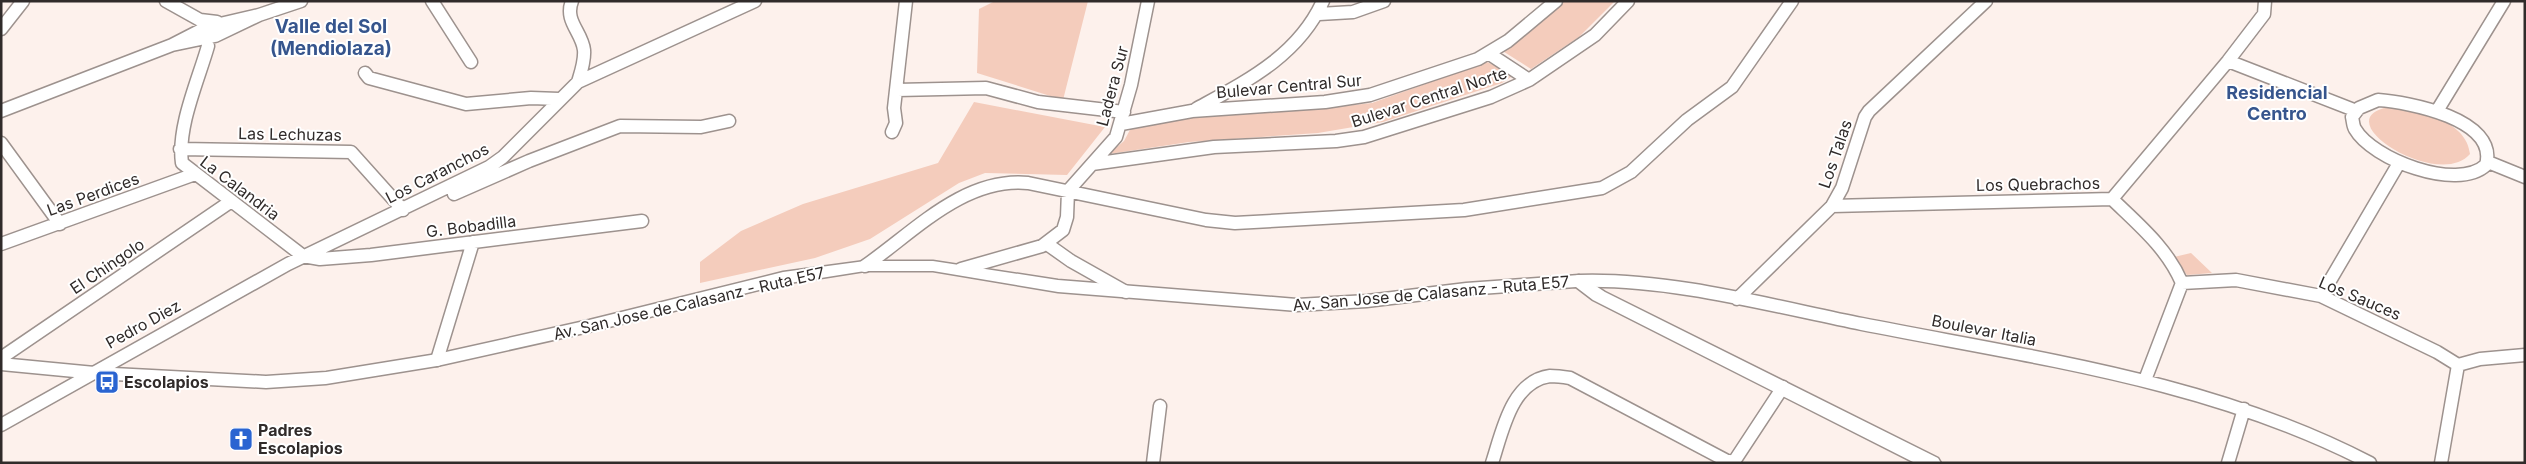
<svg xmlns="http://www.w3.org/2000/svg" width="2526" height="464" font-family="Inter,sans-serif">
<rect width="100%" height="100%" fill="#fdf1ec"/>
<path fill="#f4ccbc" d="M995 1H1088L1063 100 977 73 979 9Z
M1563 1H1615L1579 37 1531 69 1501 50 1536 25Z
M1487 62 1514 75 1502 83 1383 122 1318 133 1189 142 1109 154 1124 141 1131 128 1188 116 1327 108 1372 103Z
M974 102 1105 127 1067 175 985 173 959 183 870 239 815 258 700 283V262L741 231 803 204 938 163Z
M2389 107C2416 109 2467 120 2470 154 2439 191 2323 119 2389 107Z
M2191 253 2212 273 2187 275 2174 257Z"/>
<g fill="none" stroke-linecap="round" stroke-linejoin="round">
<g stroke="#9d928e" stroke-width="15">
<path id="minor" d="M166 1 200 20 217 22
M432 1 471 62
M572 1C564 21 582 32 584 50 585 61 581 72 578 82
M1319 14 1353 12 1384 1
M259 15 215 36 172 45 207 27Z
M259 15 301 1
M259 15 262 14
M1 29 23 1
M208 46C198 81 177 127 182 163L303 256 320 259 371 255 642 221
M1488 53 1529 80
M2228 61 2354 110
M365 73 369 78 466 104 531 98 559 99
M897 90 986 88 1038 102 1124 112
M2378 100C2408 102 2499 119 2486 165 2457 192 2372 159 2355 129 2353 126 2353 121 2352 117L2359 108Z
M1196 109C1247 81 1298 56 1323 1
M1 111 172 45
M2437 111 2504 1
M1121 124 1192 111 1325 102 1370 95 1478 59 1508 41 1556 1
M892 132 896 123 894 108 906 1
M1 143 60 224
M180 149 351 152 403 210
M2488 162 2525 177
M1092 164 1214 147 1336 141 1364 137 1491 97 1529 80 1595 35 1628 1
M454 194 529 161 620 126 701 127 729 121
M2112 199 2228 61 2264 14 2265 1
M2112 199C2139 225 2167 248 2182 283L2145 380
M1832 206 2112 199
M1 244 195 174
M1047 244 1071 261 1126 292
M865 266C914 232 964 177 1028 183L1206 220 1235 223 1464 210 1602 188 1631 172 1687 120 1732 87 1792 1
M961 269 1042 246 1063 230 1067 217 1068 191 1116 137 1131 85 1148 1
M1579 281C1670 278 1772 306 1862 324 2034 358 2213 381 2370 463
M2182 283 2236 280 2321 296 2437 352 2458 365
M2321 296 2399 163
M1737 299 1832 206 1842 188 1865 117 1869 111 1986 1
M1 358 230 202
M437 360 473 242
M2458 365 2480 359 2525 355
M1 425 288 264 489 167 503 157 578 82 755 1
M1153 463 1160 406
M1492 463C1502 433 1511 381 1550 376 1556 376 1564 377 1570 378L1729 462 1735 460 1783 387
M2228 463 2244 409
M2441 463 2458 365"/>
</g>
<g stroke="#9d928e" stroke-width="3">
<path id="tertiary" d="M865 261H933L1058 280 1297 299 1367 295 1466 283 1579 275 1605 292 1938 458 1941 463H1915L1593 300 1576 287 1466 295 1367 307 1297 311 1058 292 933 271H865L783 284 589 332 437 366 326 384 266 388 95 379 1 370V358L95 367 266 376 326 372 437 354 589 320 783 272Z"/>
</g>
<use href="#minor" stroke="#fff" stroke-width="12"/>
<use href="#tertiary" fill="#fff" fill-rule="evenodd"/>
</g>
<defs>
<g id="bus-square" transform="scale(1.25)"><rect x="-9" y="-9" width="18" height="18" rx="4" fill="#2a64d1" stroke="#fff"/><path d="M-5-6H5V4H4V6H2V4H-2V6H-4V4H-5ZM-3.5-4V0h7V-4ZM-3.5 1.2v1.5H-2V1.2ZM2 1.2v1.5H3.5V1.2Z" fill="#fff"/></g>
<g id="church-square" transform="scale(1.25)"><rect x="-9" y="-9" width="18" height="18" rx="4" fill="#2a64d1" stroke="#fff"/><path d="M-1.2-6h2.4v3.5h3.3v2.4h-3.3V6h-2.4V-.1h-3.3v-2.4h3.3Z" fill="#fff"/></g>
</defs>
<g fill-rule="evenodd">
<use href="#bus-square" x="107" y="382"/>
<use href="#church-square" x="241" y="439"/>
</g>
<g text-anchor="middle" stroke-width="4" stroke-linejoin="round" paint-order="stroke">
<g font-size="16" fill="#302b2a" stroke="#fff">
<text transform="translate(1112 86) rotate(-75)" y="6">Ladera Sur</text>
<text transform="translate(1289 86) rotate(-5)" y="6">Bulevar Central Sur</text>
<text transform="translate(1429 97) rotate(-18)" y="6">Bulevar Central Norte</text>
<text transform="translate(290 134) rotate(1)" y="6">Las Lechuzas</text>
<text transform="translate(1835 154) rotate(-71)" y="6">Los Talas</text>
<text transform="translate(437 173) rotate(-27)" y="6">Los Caranchos</text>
<text transform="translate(2038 184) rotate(-1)" y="6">Los Quebrachos</text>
<text transform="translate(240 188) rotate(37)" y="6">La Calandria</text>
<text transform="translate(93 194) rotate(-20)" y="6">Las Perdices</text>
<text transform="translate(471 226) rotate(-7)" y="6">G. Bobadilla</text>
<text transform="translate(107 266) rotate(-34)" y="6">El Chingolo</text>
<text transform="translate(1431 293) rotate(-5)" y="6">Av. San Jose de Calasanz - Ruta E57</text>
<text transform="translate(2360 298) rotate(23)" y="6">Los Sauces</text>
<text transform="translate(689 303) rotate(-13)" y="6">Av. San Jose de Calasanz - Ruta E57</text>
<text transform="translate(143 324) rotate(-29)" y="6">Pedro Diez</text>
<text transform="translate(1984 330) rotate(11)" y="6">Boulevar Italia</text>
</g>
<g font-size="16" font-weight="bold" fill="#302b2a" stroke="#fff" text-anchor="start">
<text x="124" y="388">Escolapios</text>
<text x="258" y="436">Padres<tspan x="258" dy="18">Escolapios</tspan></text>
</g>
<g font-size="18" font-weight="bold" fill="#36558d" stroke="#fff">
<text x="2277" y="99">Residencial<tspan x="2277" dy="21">Centro</tspan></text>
</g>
<g font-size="19" font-weight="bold" fill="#36558d" stroke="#fff">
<text x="331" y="33">Valle del Sol<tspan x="331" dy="22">(Mendiolaza)</tspan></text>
</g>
</g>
<rect width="2526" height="464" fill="none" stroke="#302b2a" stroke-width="5"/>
</svg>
